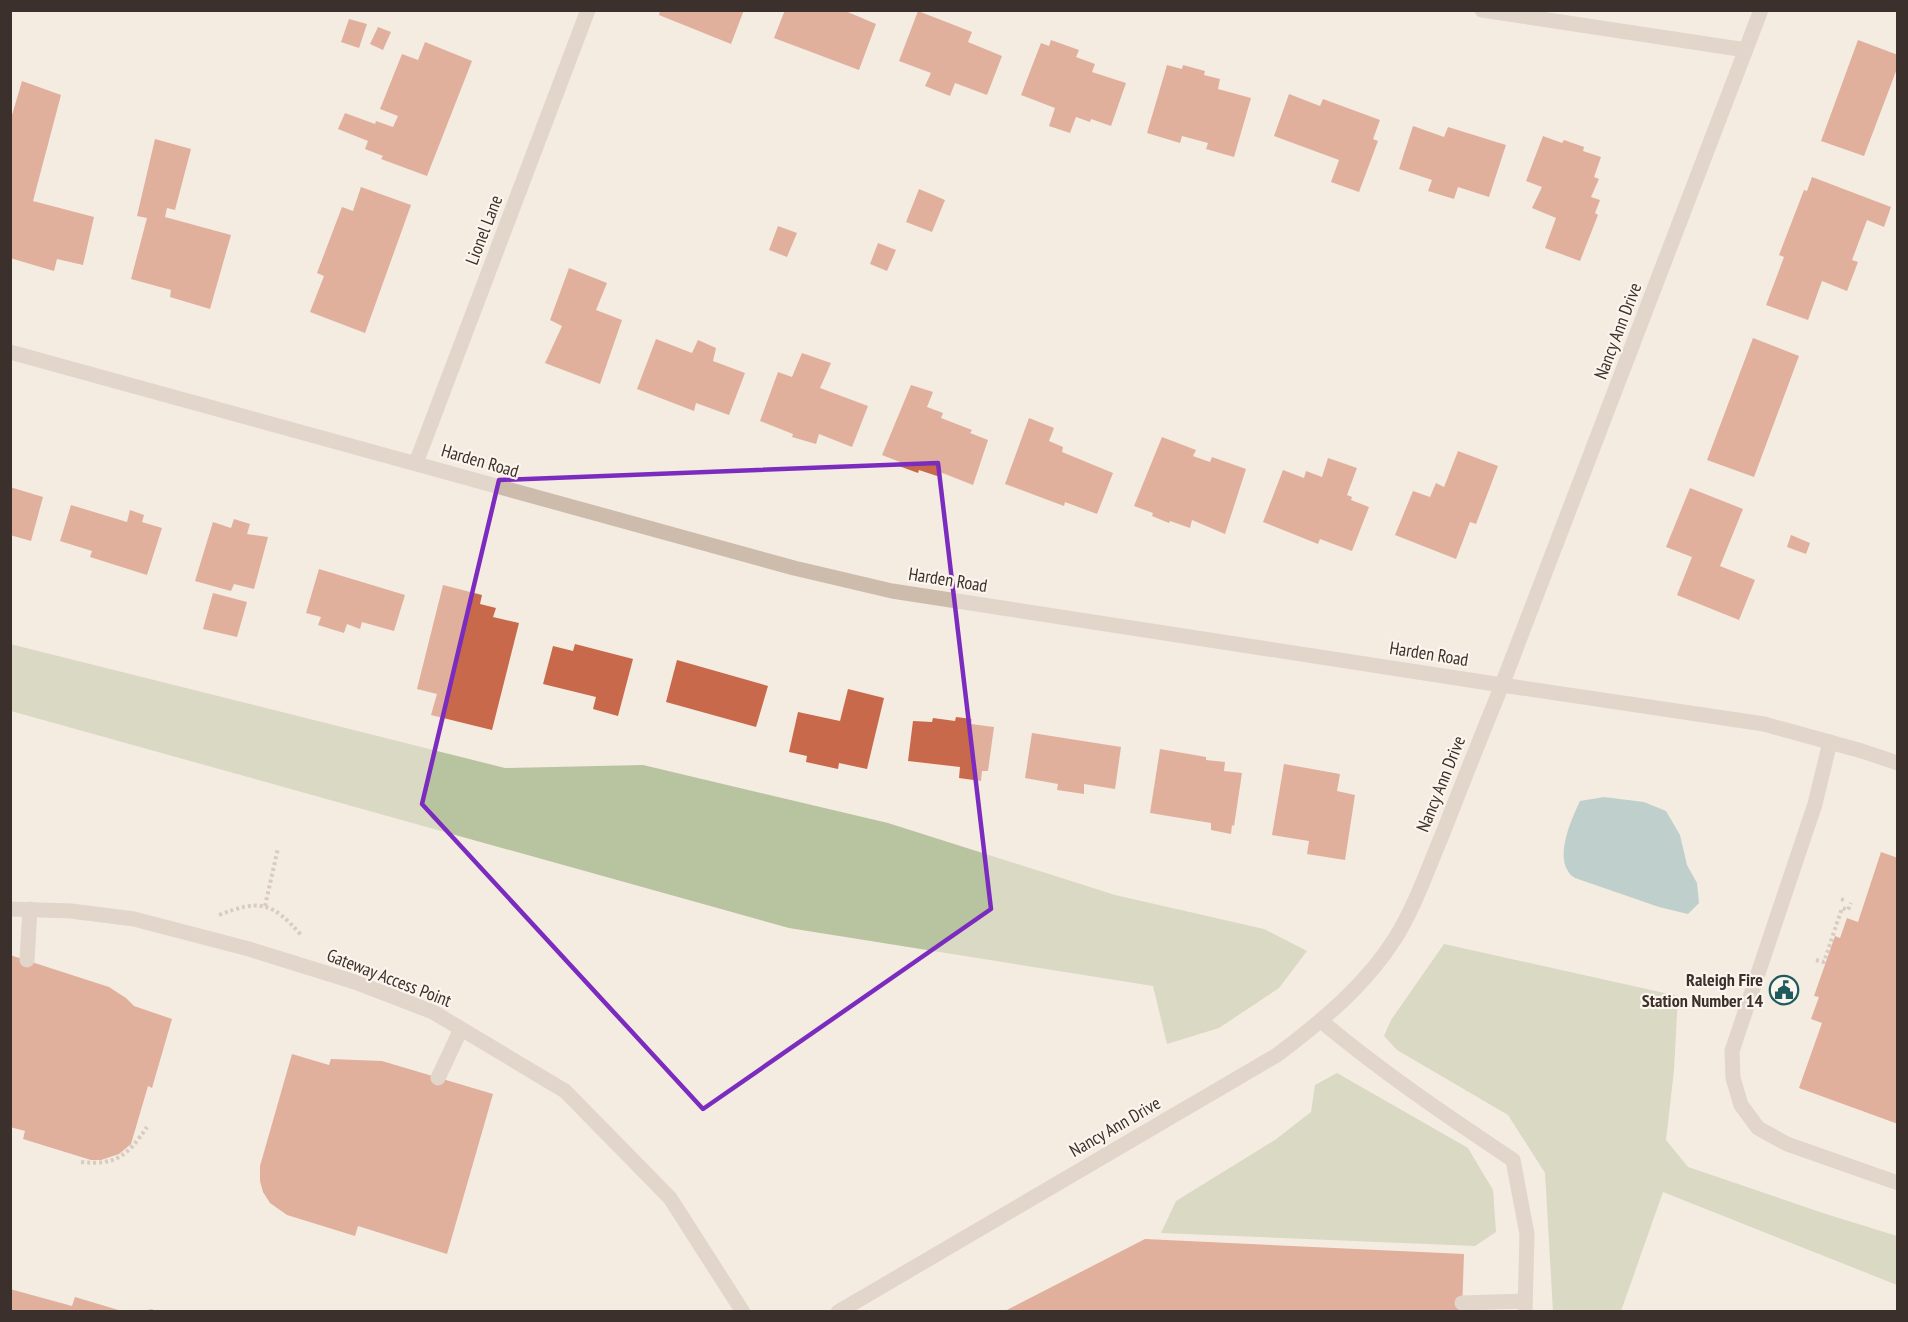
<svg xmlns="http://www.w3.org/2000/svg" width="1908" height="1322" font-family="'PT Sans Narrow',sans-serif">
<rect width="100%" height="100%" fill="#f4ebe1"/>
<path fill="#b8c4a0" d="M10 644 505 768 643 765 888 823 1115 895 1264 929 1307 951 1279 988 1219 1028 1167 1044 1153 986 789 928 11 711Z
M1444 944 1678 996 1674 1070 1666 1140 1688 1167 1829 1215 1897 1236V1285L1663 1192 1621 1311H1553L1545 1173 1508 1115 1397 1050 1384 1036 1391 1020Z
M1337 1073 1468 1148 1493 1190 1496 1232 1475 1246 1161 1233 1176 1201 1275 1140 1311 1112 1315 1085Z"/>
<path fill="#7fb0b2" d="M1604 797 1644 802 1666 811 1680 835 1687 865 1697 883 1699 903 1688 914 1659 907 1575 878C1572 876 1569 874 1568 871 1556 853 1572 818 1580 801Z"/>
<path fill="#c8694b" d="M660 10H744L731 44 659 15Z
M785 10H843L876 24 859 70 774 38Z
M918 11 972 32 968 42 1002 56 987 95 955 83 950 96 925 86 931 73 899 61Z
M349 19 367 24 359 48 341 42Z
M378 27 391 32 383 50 370 44Z
M1051 40 1079 50 1076 57 1095 64 1092 72 1126 83 1111 126 1091 119 1090 122 1076 117 1070 133 1049 126 1055 108 1021 95 1041 43 1049 46Z
M1858 40 1898 55V66L1864 156 1821 141Z
M425 42 472 61 427 176 381 159 383 156 365 149 368 141 338 129 345 113 375 124 376 121 393 127 398 116 380 109 402 54 418 60Z
M1167 65 1182 69 1183 65 1205 71 1204 75 1220 79 1218 89 1251 98 1234 157 1206 149 1208 143 1182 136 1180 143 1147 133Z
M22 81 61 95 33 201 94 217 83 265 57 259 54 271 10 258V122Z
M1289 94 1320 106 1323 99 1380 120 1373 139 1378 141 1359 192 1331 182 1339 160 1274 136Z
M1413 126 1444 137 1448 127 1506 145 1489 197 1458 187 1454 199 1428 191 1432 180 1399 169Z
M1543 136 1562 143 1564 140 1584 147 1583 151 1601 157 1594 177 1599 179 1591 197 1600 200 1595 213 1598 215 1580 261 1545 248 1556 218 1532 208 1542 187 1526 181Z
M155 139 191 149 175 210 167 208 165 217 231 235 210 309 170 297 171 290 131 279 147 218 137 216Z
M1812 177 1891 207 1884 227 1867 220 1852 260 1858 262 1847 291 1822 281 1808 320 1766 305 1784 257 1779 255 1804 190 1807 191Z
M361 187 411 205 365 333 310 312 324 276 317 273 342 207 353 211Z
M919 189 945 200 932 232 906 222Z
M778 226 797 233 787 257 769 250Z
M878 243 896 250 887 271 870 264Z
M569 268 607 283 596 310 622 320 600 384 545 363 562 326 550 320Z
M1753 338 1799 356 1754 477 1707 460Z
M656 339 692 353 698 340 716 348 713 361 745 373 729 415 696 403 694 411 637 389Z
M802 353 831 363 820 388 868 406 852 447 819 434 816 444 792 437 793 434 760 421 778 372 792 377Z
M911 385 933 392 927 407 943 413 941 418 972 430 970 433 988 440 973 485 940 472 937 476 919 470 918 473 899 466 900 462 882 455Z
M1029 418 1054 428 1049 441 1063 447 1062 452 1113 473 1097 514 1065 502 1064 506 1005 484Z
M1162 437 1196 450 1193 456 1210 462 1212 457 1246 469 1225 534 1192 520 1190 528 1170 521 1169 523 1152 516 1153 513 1134 506Z
M1458 451 1498 466 1476 524 1470 522 1456 559 1395 535 1413 491 1430 497 1436 483 1444 487Z
M1328 458 1357 468 1347 495 1352 497 1351 500 1369 507 1352 551 1320 539 1318 544 1263 522 1283 470 1304 478 1306 471 1322 477Z
M10 487 43 497 31 541 10 535Z
M1690 488 1743 509 1720 566 1755 580 1739 620 1677 595 1692 557 1666 547Z
M71 505 127 522 130 510 144 515 142 522 162 528 147 575 90 557 92 551 60 541Z
M234 519 250 524 247 534 268 537 254 589 234 584 231 591 195 581 213 522 231 528Z
M1791 535 1810 543 1806 554 1787 547Z
M319 569 405 595 394 631 362 622 360 629 347 624 344 633 318 625 321 617 306 613Z
M443 585 482 595 480 604 496 608 493 617 519 623 492 730 431 715 437 694 417 689Z
M213 593 247 602 237 637 203 629Z
M575 644 633 659 618 716 593 709 596 697 543 684 553 646 573 651Z
M677 660 768 686 756 727 666 702Z
M848 689 884 698 867 769 839 763 838 769 806 762 807 756 789 752 798 712 840 721Z
M956 717 972 719 971 724 994 727 988 771H982L981 781 959 778 960 767 908 761 913 721 932 722 933 718 955 721Z
M1032 733 1121 747 1115 789 1084 784V794L1057 790 1058 784 1025 778Z
M1160 749 1206 757V760L1225 762 1224 771 1242 773 1234 826 1232 825 1231 834 1211 830V823L1150 813Z
M1284 764 1340 774 1337 791 1355 795 1345 860 1307 854 1309 841 1272 835Z
M1881 852 1898 858V1124L1799 1088 1822 1023 1811 1019 1819 997 1814 996 1835 936 1840 938 1847 918 1858 922Z
M10 955 109 987 126 998 134 1006 172 1019 152 1088 148 1086 131 1144 119 1154 101 1160H91L23 1139 25 1131 10 1127Z
M292 1054 329 1065 331 1059 382 1061 493 1094 447 1254 358 1226 355 1236 287 1215 270 1203 263 1192 260 1181V1166Z
M1145 1239 1464 1254 1462 1312H1003Z
M10 1289 72 1306 75 1297 125 1312H10Z"/>
<g fill="none" stroke-linecap="round" stroke-linejoin="round">
<path stroke="#b9a596" stroke-width="4" stroke-dasharray="3 3" stroke-linecap="butt" d="M1841 899 1846 901
M265 906 278 848
M219 915C260 899 272 902 301 935
M1816 960 1824 962 1842 908 1848 910 1851 903
M81 1162C116 1166 128 1155 147 1127
M151 1312V1309"/>
<path stroke="#cdbbac" stroke-width="15" d="M1830 742 1815 804 1732 1051 1733 1078 1741 1105 1758 1128 1787 1144 1898 1183
M27 960 30 909
M1321 1021C1382 1072 1447 1116 1513 1160L1527 1234 1525 1312
M438 1078 461 1029
M1462 1303 1525 1301"/>
<path stroke="#cdbbac" stroke-width="15" d="M1482 10 1746 50
M10 352 794 568 892 591 1502 685 1761 10
M416 463 588 10
M10 909 71 911 134 919 249 949 355 982 433 1012 565 1091 670 1198 743 1312"/>
<path stroke="#cdbbac" stroke-width="15" d="M838 1312 1277 1055C1322 1021 1366 985 1396 937 1416 904 1428 868 1443 833 1462 784 1482 734 1502 685L1764 724 1862 751 1898 763"/>
</g>
<path d="M0 0H1908V1322H0ZM938 463 991 909 703 1109 422 804 499 480Z" fill="#f4ebe1" fill-opacity=".55" fill-rule="evenodd"/>
<path fill="none" stroke="#7b2cbf" stroke-width="4.5" stroke-linejoin="round" d="M938 463 991 909 703 1109 422 804 499 480Z"/>
<defs>
<g id="civic-ring" transform="scale(1.5)"><circle r="9.5" fill="#fbf5ee" stroke="#1f5a5e" stroke-width="1.5"/><path d="M-.6-6.5H3V-4.5H.6V-3L4-1V1h2V6H-6V1h2V-1L-.6-3ZM-1.2 2.5V6h2.4V2.5Z" fill="#1f5a5e"/></g>
</defs>
<g fill-rule="evenodd">
<use href="#civic-ring" x="1784" y="990"/>
</g>
<g text-anchor="middle" stroke-width="4.5" stroke-linejoin="round" paint-order="stroke">
<g font-size="18" fill="#3b302b" stroke="#fbf5ee">
<text transform="translate(484 230) rotate(-69)" y="6">Lionel Lane</text>
<text transform="translate(1618 331) rotate(-69)" y="6">Nancy Ann Drive</text>
<text transform="translate(480 461) rotate(16)" y="6">Harden Road</text>
<text transform="translate(948 580) rotate(9)" y="6">Harden Road</text>
<text transform="translate(1429 654) rotate(9)" y="6">Harden Road</text>
<text transform="translate(1441 784) rotate(-68)" y="6">Nancy Ann Drive</text>
<text transform="translate(389 978) rotate(21)" y="6">Gateway Access Point</text>
<text transform="translate(1115 1127) rotate(-30)" y="6">Nancy Ann Drive</text>
</g>
<g font-size="18" font-weight="bold" fill="#3b302b" stroke="#fbf5ee" text-anchor="end">
<text x="1763" y="986">Raleigh Fire<tspan x="1763" dy="21">Station Number 14</tspan></text>
</g>
</g>
<rect width="1908" height="1322" fill="none" stroke="#3b302b" stroke-width="24"/>
</svg>
